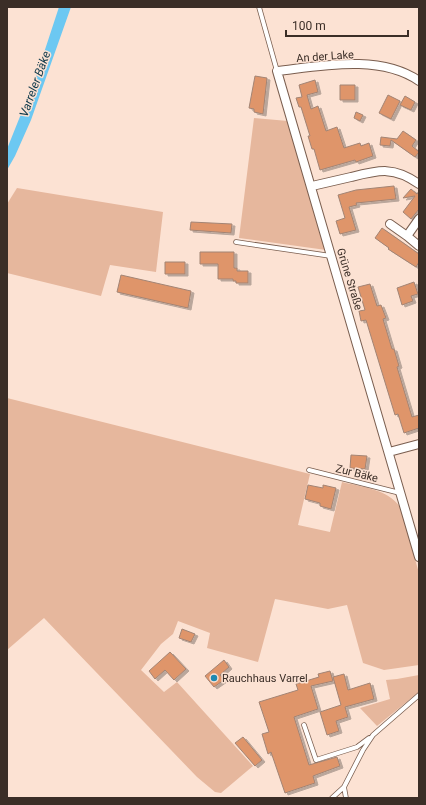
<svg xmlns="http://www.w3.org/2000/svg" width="426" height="805" font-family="Roboto,sans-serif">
<defs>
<filter id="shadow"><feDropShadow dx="3" dy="2" stdDeviation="0" flood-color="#0004"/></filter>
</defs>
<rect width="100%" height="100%" fill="#fce2d3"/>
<path fill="#e6b79d" d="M254 118 288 121 326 250 239 238Z
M17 188 163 212 156 272 110 265 101 296 7 273V204Z
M7 398 310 474 298 525 330 532 342 482C362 487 388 489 400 507L419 573V665L384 670 363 663 347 605 328 609 275 599 258 662 207 648 210 633 178 621 173 634 161 644 141 670 164 692 177 682 253 766 221 793 215 792 197 777 44 618 7 650Z
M419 675V692L377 726 360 708 390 699 386 680 397 679Z"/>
<path fill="#6cc8f2" d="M59 7H71L31 120 15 156 7 170V149L37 74Z"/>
<path fill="#df956b" stroke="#a28474" filter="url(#shadow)" d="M255 76 267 78 263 114 254 112V109L249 108Z
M315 80 318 92 307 95 311 109 318 106 326 131 337 127 344 148 360 143 361 146 369 143 373 156 356 162 355 160 320 170 314 149H312L308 136H310L301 107H299L296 98 302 97 299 85Z
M340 85H355V100H340Z
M388 95 400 101 391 119 379 113Z
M405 96 415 102 411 110 400 105Z
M356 112 363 115 360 121 354 118Z
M403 131 416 140 412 146 419 152 415 157 391 140 390 146 380 145 381 137 397 139Z
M394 186 396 199 356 203 357 205 349 207 356 230 340 234 336 221 345 218 338 195 356 190Z
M411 189 417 194 419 191V209L411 219 403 212 415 196 403 198Z
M191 222 232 224 231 233 190 230Z
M382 228 419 254V262L416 267 388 249 389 248 375 238Z
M200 252H234V268H237V271H248V283H236V281H233V279H218V264H200Z
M165 262H185V274H165Z
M121 275 191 291 188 308 117 292Z
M414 282 418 294 411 296 413 301 402 305 397 288Z
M370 284 377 306 381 305 386 318 383 319 392 349H394L399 366 397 367 412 417 419 415V428L404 433 398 414 395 415 366 320 361 321 359 311 365 310 358 287Z
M351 455 367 456 365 469 350 468Z
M308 485 323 488V485L336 488 331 509 320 506V503L305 499Z
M182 629 195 634 191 642 179 638Z
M170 652 186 669 174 680 165 670 155 679 149 671Z
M224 660 229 667 220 675 224 680 214 687 205 676Z
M330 671 333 681 311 686 318 709 294 717 309 765 337 757 340 766 313 776 315 783 285 793 271 752 268 754 262 734 269 732 259 702 298 690 296 684 319 677 318 674Z
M344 674 348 690 370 683 374 699 345 707 348 717 336 721 339 731 327 735 320 712 341 705 333 677Z
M243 737 262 760 255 766 235 743Z"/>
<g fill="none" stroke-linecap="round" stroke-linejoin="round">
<g stroke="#7a5e4f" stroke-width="5.5">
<path id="service" d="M259 7 277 71
M236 242 331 256
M309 470 400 493
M304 725 316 760 357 747 369 738
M344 787 346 798
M332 798 344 787 363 750 373 735 419 695"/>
</g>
<g stroke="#7a5e4f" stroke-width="10">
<path id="minor" d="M419 81C380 54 321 66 277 71L419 557
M312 186C325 183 338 180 351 177 379 170 394 166 419 184
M390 224 407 236 419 219
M407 236 419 246
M389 452 419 444"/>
</g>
<use href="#service" stroke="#fff" stroke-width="4"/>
<use href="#minor" stroke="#fff" stroke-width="8"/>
</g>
<circle fill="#2089b1" stroke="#fce2d3" stroke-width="1.5" cx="214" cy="678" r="4"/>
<g text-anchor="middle" stroke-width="3" stroke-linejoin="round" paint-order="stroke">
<g font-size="11" fill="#3b2e27" stroke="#fce2d3">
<text transform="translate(325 56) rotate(-4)" y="4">An der Lake</text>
<text transform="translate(350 279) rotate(73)" y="4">Grüne Straße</text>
<text transform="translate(357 473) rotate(14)" y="4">Zur Bäke</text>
</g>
<g font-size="11" fill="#3b2e27" stroke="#fce2d3" text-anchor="start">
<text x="222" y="682">Rauchhaus Varrel</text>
</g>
<g font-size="12" font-style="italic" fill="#103a4b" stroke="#fce2d3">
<text transform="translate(35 84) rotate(-70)" y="4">Varreler Bäke</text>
</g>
</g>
<rect width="426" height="805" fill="none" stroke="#3b2e27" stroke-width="16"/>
<path d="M286 30v6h122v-6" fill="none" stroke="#3b2e27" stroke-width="2"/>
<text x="292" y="30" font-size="12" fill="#3b2e27" stroke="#fce2d3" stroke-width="3" paint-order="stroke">100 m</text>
</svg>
